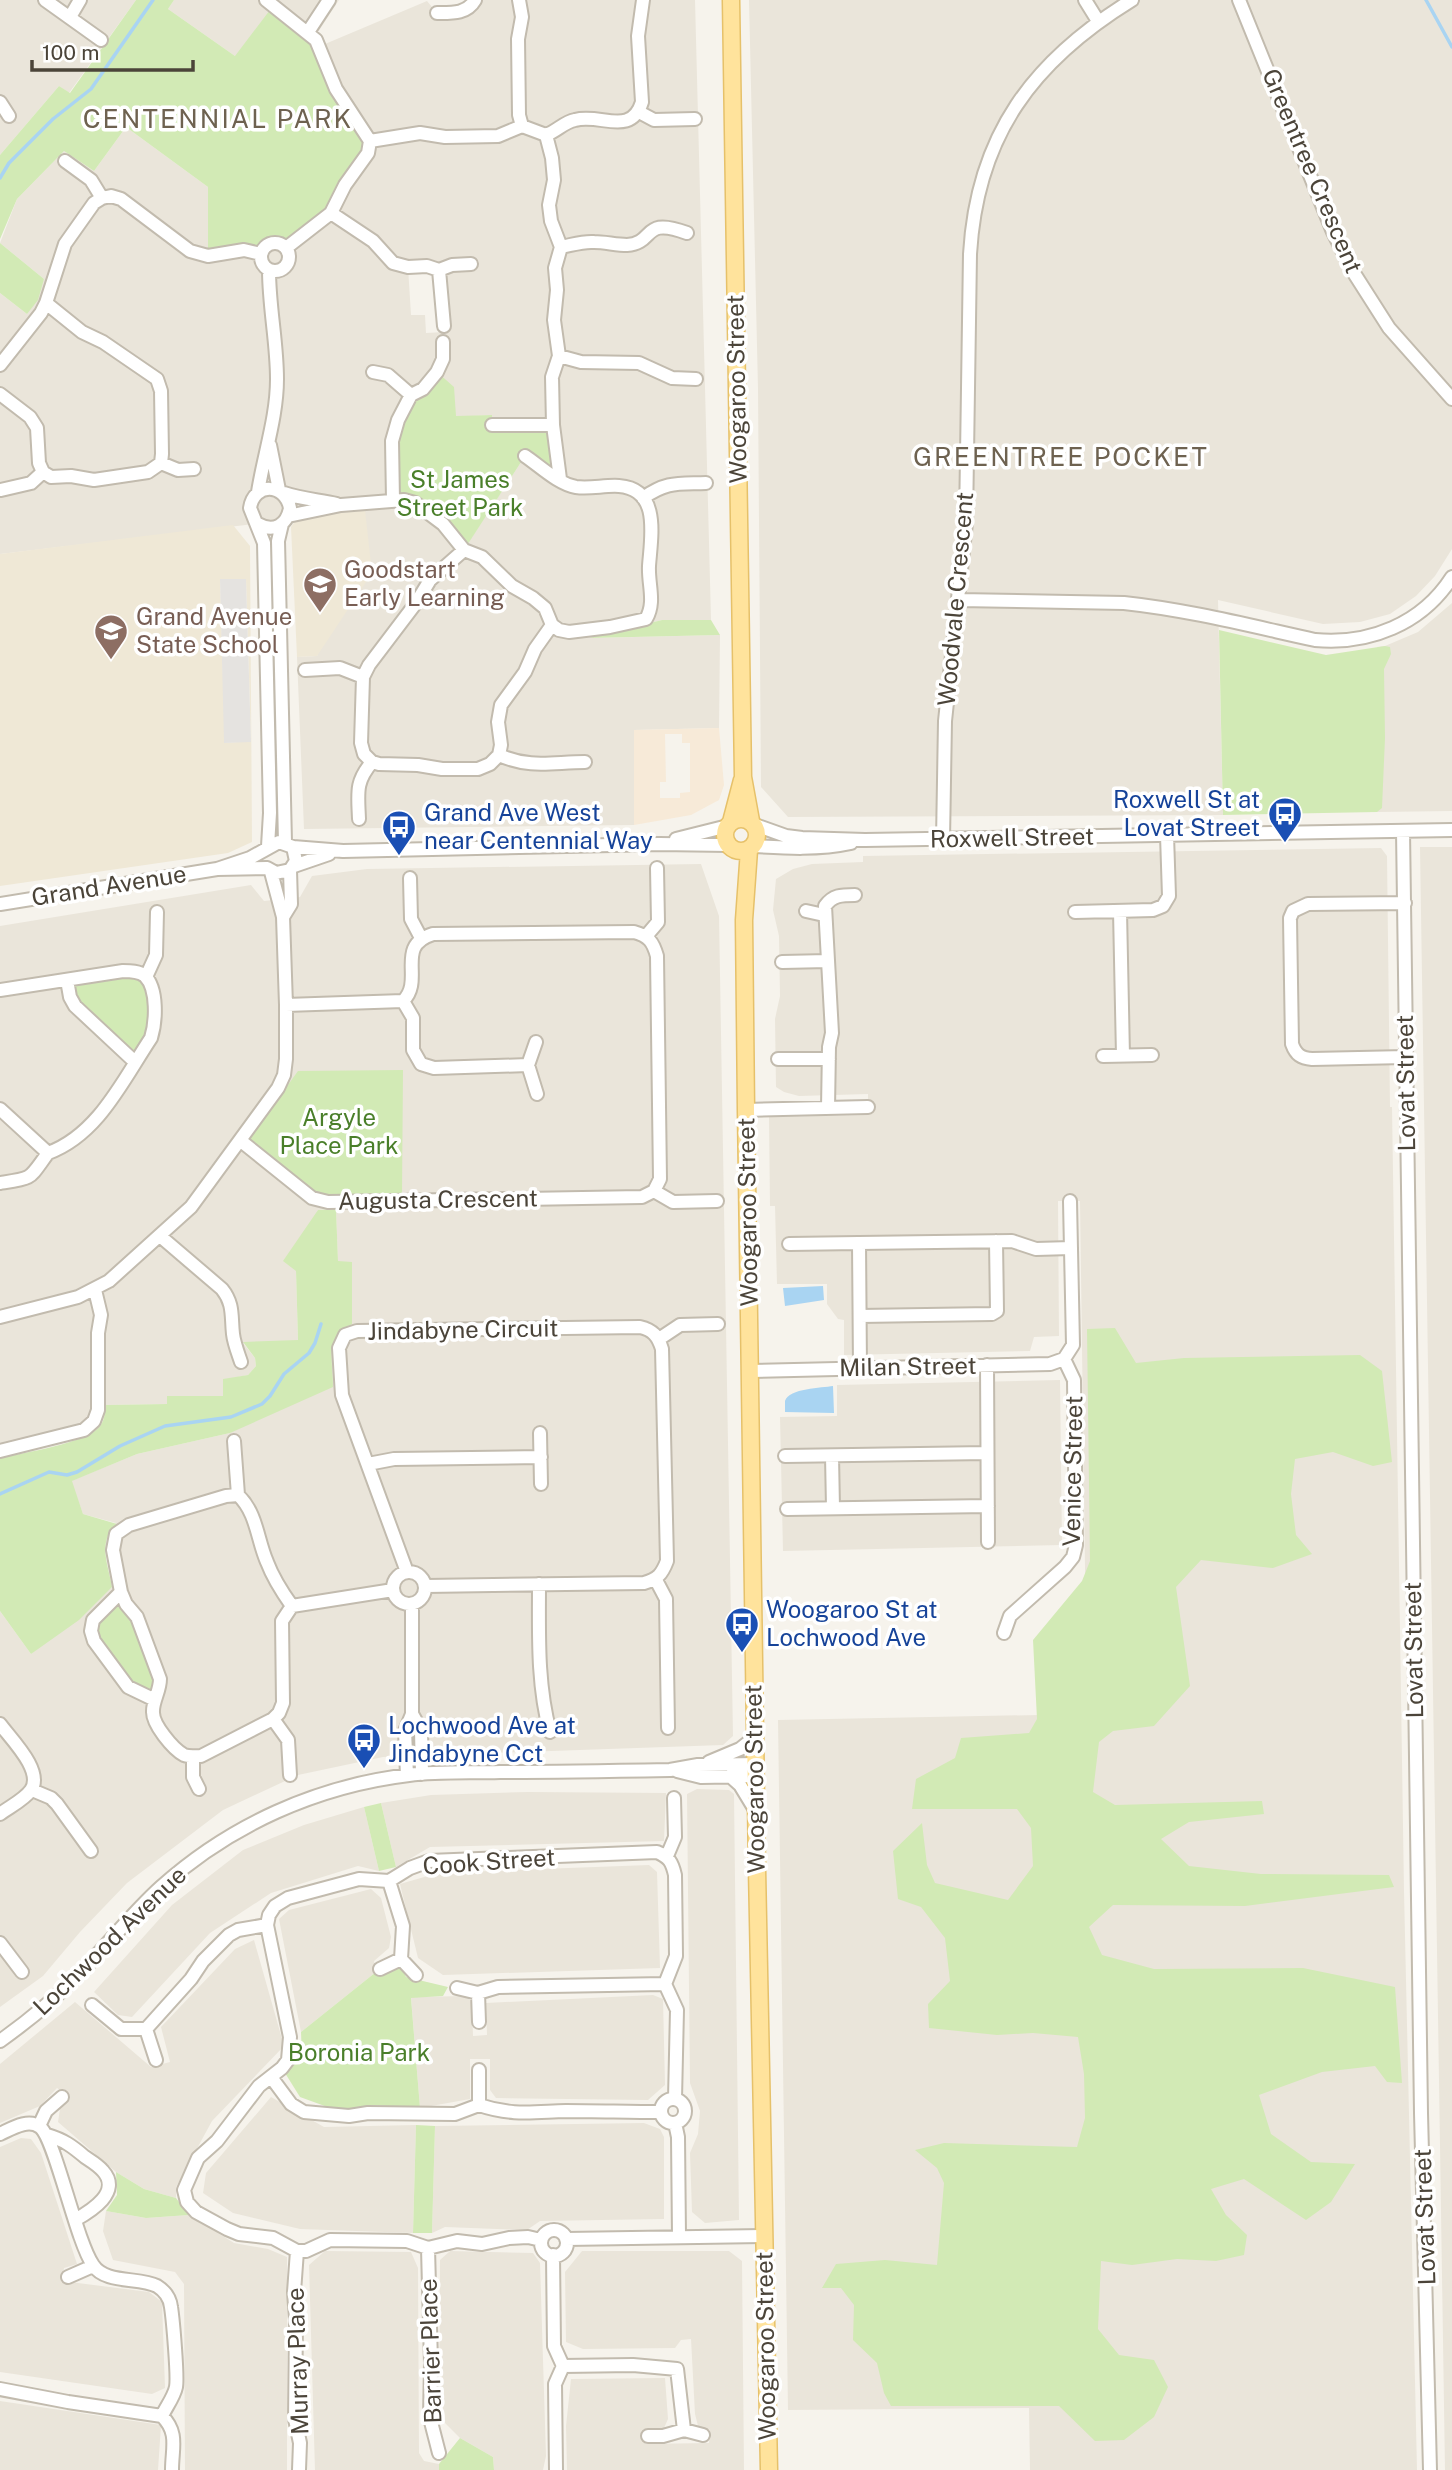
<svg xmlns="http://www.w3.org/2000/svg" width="1452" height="2470" font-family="'Public Sans',sans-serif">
<rect width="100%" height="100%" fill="#f6f3ec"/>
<path fill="#eae5da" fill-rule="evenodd" d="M0 0H136L69 93 59 86 0 155Z
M174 0H339L318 32 325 44 427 1 437 13 475 0H695L711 620H662L593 638 720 635 719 728 634 730V825L304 829 297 657 317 656 365 511 0 554V293L27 314 44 279 0 243 17 199 64 151 94 171 126 127 208 187V256L265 248 276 244 235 56 168 9ZM408 267 439 271 444 332 426 333 425 315H411ZM491 415 492 425 553 426 525 456 464 549 398 420Z
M749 0H1452V549L1435 576 1416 596 1390 614 1360 622 1323 624 1218 600 1223 815 788 817 761 787 758 389Z
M1452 603V811L1377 812V647L1385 646 1418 632Z
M1420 847H1452V2470H1445Z
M1381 848 1387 856 1390 1107H1392L1404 1891 1417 2470H1030L1029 2408 788 2410 778 1720 1087 1714 1080 1201H1058L1059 1336 1034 1337 1030 1351 844 1355V1320L838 1319 827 1304V1284H777L775 1206H770L769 1117 868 1115V1094L799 1096 784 1092 776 1087 775 1019 780 996 779 936 773 910 776 879 793 869 812 864 863 862V856Z
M701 864 719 916 733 1736 723 1745 383 1757 298 1775 223 1810 127 1883 80 1932 43 1976 0 2007V1611L31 1654 112 1587 105 1548 108 1532 116 1523 83 1514 71 1481 137 1454 230 1433 332 1343 339 1331 352 1323V1262H338L336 1209 318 1210 296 1271 298 1341 243 1343 255 1358 256 1366 248 1375 223 1380V1396H168L167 1404 105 1405V1416L99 1428 87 1437 0 1458V926L251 885 264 901 300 897 312 876 367 869Z
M1060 1380 1062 1545 783 1551 780 1417 837 1416V1385Z
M697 1789 729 1790 734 1794 739 2220 705 2223 692 2212 690 2153 698 2134 700 2111 690 2083 687 1794Z
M528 1792 666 1793 664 1841 430 1847 396 1867 381 1803 431 1795Z
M364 1807 379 1871 358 1866 271 1893 210 1933 132 2017 118 2015 94 1992 172 1905 243 1850 304 1825Z
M649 1865 657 1872 660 1968 443 1975 418 1958 400 1884 438 1873Z
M371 1889 381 1898 391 1937 389 1948 374 1961 376 1972 301 2032 279 1919 289 1910Z
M254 1940 284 2046 212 2121 176 2187V2198L144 2189 116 2172 58 2122 60 2109 69 2097 57 2088 40 2106 0 2123V2064L75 2002 151 2067 170 2062 161 2027 235 1949Z
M653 1995 663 1999 665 2085 648 2100 496 2098 490 2090V2059H470V2099L420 2108 411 1997 468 1996 472 2005 473 2036 487 2035 486 2003Z
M271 2097 324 2127 416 2125 413 2233 300 2229 233 2213 203 2193 206 2173Z
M644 2123 660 2129 664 2137V2219L540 2221 527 2230 445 2227 432 2233 435 2126Z
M21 2138 31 2139 41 2153 77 2264 64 2268 62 2281 149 2292 162 2302 165 2388 152 2394 0 2372V2147Z
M106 2211 146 2218 189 2215 234 2243 268 2249 287 2257V2470H185L184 2284 175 2272 113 2260 103 2231Z
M325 2251 411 2252 418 2268 419 2453 424 2461 439 2464V2470H315L309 2265Z
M450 2251 533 2253 540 2263 546 2456 543 2470H494L493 2457 460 2438 439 2417 440 2260Z
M582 2251H729L742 2261 744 2470H567L566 2426 571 2379 665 2378 668 2419 664 2428 644 2430 645 2444 709 2443 710 2430 698 2426 695 2414 691 2339 681 2340 675 2348 583 2349 566 2342 565 2272Z
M0 2401 161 2425 158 2470H0Z"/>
<path fill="#f7ead8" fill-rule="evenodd" d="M719 728 724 785 719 800 691 815 634 825V730ZM665 734H682V743H690V792L680 793V798H660V782H666Z"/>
<path fill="#efe8d6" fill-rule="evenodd" d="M365 510 372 573 317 656 297 657 291 527 297 518Z
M233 525 250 546 252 842 228 853 0 886V554ZM246 579 251 741 225 743 220 580Z"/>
<path fill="#d2eab5" d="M136 0H174L168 9 235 56 273 6 308 32 370 141 337 203 286 248 276 244 265 248 261 254 208 256V187L126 127 94 171 64 151 17 199 0 239V155L59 86 70 93Z
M0 243 44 279 38 300 27 314 0 293Z
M437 372 454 387 456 416 492 415V425H553L560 479 525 456 464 550 415 503 393 500 398 420Z
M662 620H711L720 635 589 638Z
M1219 630 1326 655 1385 646 1390 647 1391 654 1384 669 1385 738 1382 808 1377 812 1223 815Z
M123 971 146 977 154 1027 135 1062 75 1006 67 980Z
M403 1070 402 1195H320L249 1139 298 1071Z
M336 1209 338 1261 352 1262V1324C324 1339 333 1359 333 1387L230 1433 137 1454 72 1481 83 1514 117 1524C97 1541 108 1564 112 1587L79 1620 31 1654 0 1611V1458C22 1453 88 1443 100 1426 105 1419 105 1413 105 1405L167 1404V1396H223V1379L248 1375 256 1366 255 1358 243 1342 298 1340 296 1271 283 1261 318 1210Z
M1115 1328 1136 1363 1184 1358 1360 1355 1382 1371 1392 1462 1373 1466 1333 1452 1295 1459 1291 1494 1296 1535 1312 1554 1273 1568 1201 1560 1176 1587 1190 1686 1154 1726 1113 1731 1099 1742 1093 1792 1115 1805 1262 1801 1264 1814 1189 1822 1161 1839 1189 1866 1261 1874 1389 1875 1394 1887 1245 1906 1113 1905 1089 1927 1102 1955 1154 1969 1303 1968 1395 1987 1402 2083 1387 2082 1375 2066 1322 2072 1259 2095 1271 2134 1311 2162 1355 2164 1331 2202 1306 2220 1244 2179 1211 2189 1226 2215 1247 2235 1244 2255 1216 2261 1177 2259 1132 2265 1101 2261 1098 2329 1119 2355 1154 2360 1168 2387 1154 2417 1124 2440 1095 2441 1059 2406H891L884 2393 877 2363 853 2340 854 2305 841 2288H822L836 2264 885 2260 937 2265 944 2183 937 2168 915 2150 944 2143 1077 2147 1085 2118 1084 2074 1078 2037 1033 2033 997 2035 929 2028 928 2004 950 1981 945 1938 921 1907 898 1899 893 1851 922 1823 927 1865 935 1883 1008 1900 1033 1866 1031 1828 1017 1809H912L916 1779 955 1758 961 1738 1029 1733 1037 1719 1033 1640 1082 1581 1090 1561 1087 1329Z
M121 1592 160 1679 155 1700 135 1692 94 1641 93 1620Z
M381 1803 396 1867 379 1871 364 1807Z
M392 1967 402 1968 406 1977 448 1987 443 1996 411 1998 420 2108 371 2105 350 2111 333 2109 300 2097 285 2073 302 2057 301 2032 376 1972Z
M416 2125 435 2126 432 2233H413Z
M116 2172 144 2189 176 2198 189 2215 146 2218 106 2211 117 2195Z
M460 2438 493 2457 494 2470H439V2464Z"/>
<path fill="#e5e3e0" d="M220 579H246L251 742 224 743Z"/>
<path fill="#a9d4f2" d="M823 1286 824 1300 785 1306 783 1288Z
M833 1386 834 1413 785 1412C785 1411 785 1402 785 1401 789 1388 822 1388 833 1386Z"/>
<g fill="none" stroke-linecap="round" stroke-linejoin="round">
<path stroke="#a9d4f2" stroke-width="3.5" d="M1426 0 1452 47
M0 178 9 163 53 119 91 89 153 0
M0 1494 49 1472 67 1475 77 1472 120 1446 165 1426 231 1417 262 1404 270 1396 284 1374 309 1353 315 1343 321 1324"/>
<g stroke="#c2bbae" stroke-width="16">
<path id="minor" d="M45 0 101 40
M266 0 316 40 336 89 370 141 368 153 345 185 331 213 286 248
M519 0 522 17 518 39 519 115 522 126
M1085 0 1098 21
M1239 0 1333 232 1352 270 1389 328 1452 399
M437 13C452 13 467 14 475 0
M70 17 80 0
M308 32 329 0
M0 102 9 116
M639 112 654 120 695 119
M546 135 552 158 554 180 549 205 551 221 561 247 555 268 557 290 554 320 559 356 552 377 553 425 560 479
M370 141 420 133 445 137 498 136 522 126 546 135C557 131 564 122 575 120 601 113 631 137 642 102L638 36 643 0
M65 161 91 180 102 198
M331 213 373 241 393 263 408 267 427 266 439 270 444 326
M261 257a14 14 0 1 1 28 0a14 14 0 1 1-28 0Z
M561 247C572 245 583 241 594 242 605 242 616 245 627 245 656 243 641 216 687 233
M439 270 452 265 471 264
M559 356 581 362 639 363 672 378 696 379
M0 365 41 313 46 303 65 244 94 203 102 198 111 196 121 199 190 251 208 256 244 250 261 254
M373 372 388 375 411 395
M0 394 30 417 37 428 39 463 43 472 51 477 71 476 94 480 148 472 161 463 162 454 161 391 157 379 103 342 82 332 46 303
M492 425H553
M270 445 279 490
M161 463 178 470 194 469
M1 490 31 483 43 472
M258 492C264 454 277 417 277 379 277 342 269 307 269 270
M284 493C301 499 319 500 337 504
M643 498C667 481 678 484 706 483
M393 500 392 441 398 420 411 395 423 389 437 372 443 359V342
M288 516 341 505 404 500 415 503 443 524 464 550 482 557 512 586 533 598 545 608 552 625 559 630 569 632 610 627 646 619C656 602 648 585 649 566 651 537 661 489 619 486 605 485 590 489 576 487 558 484 540 466 525 456
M258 524C274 533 287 525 290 508 285 483 254 482 250 508L264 543 270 813 268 846
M282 524 278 541 285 842
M464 550 430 580 416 603 369 665 363 677 361 743 364 754 372 762 379 764 418 765 442 769H478L490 764 499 755 501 745 498 722 501 705 525 672 535 649 552 625
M959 600 1124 603C1189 610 1251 626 1315 640 1369 645 1422 624 1452 577
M305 670 340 668 363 677
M499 755C530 769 553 762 585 762
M359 819C358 793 355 782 372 762
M755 825 786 836 802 838 865 840 1452 830
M1403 831 1421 2113 1430 2470
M676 839 728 826
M943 840 945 721 966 523 970 254C977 135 1033 61 1132 0
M754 846C786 848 819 850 851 843
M294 866 329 854
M267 868 276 873 290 870 296 861 293 847
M217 869 250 858 279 842 293 847 343 851 659 844 729 845
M410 878 411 919 421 938
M1405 903 1308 904 1293 911 1290 918 1292 1044C1296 1055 1301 1058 1312 1059L1406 1057
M0 904 217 869 267 868
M806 911 824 915
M1120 911 1123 1056
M1075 912 1153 910 1163 906 1169 896 1167 835
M283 917 291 904 290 870
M647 935 658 922 657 868
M782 962 828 961
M146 977 156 955 157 912
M67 980 70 997 75 1006 135 1062
M0 990 123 971C130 971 139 971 145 976 158 989 156 1022 151 1038 123 1080 98 1135 48 1153L0 1109
M403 1001 413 1018V1050L421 1064 434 1068 528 1065
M536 1042 528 1065 537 1094
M1103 1056 1152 1055
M778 1059H829
M828 1108 829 1047 832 1033 825 906C833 895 841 895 855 895
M746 1110 868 1107
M241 1141 312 1198 328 1202 642 1197 654 1191 660 1179 657 956C653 942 649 936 634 932L433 934C394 946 425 980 403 1001L286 1005
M0 1183C34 1178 28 1180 48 1153
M654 1191 673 1202 717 1201
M160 1236 222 1289C234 1304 231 1316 233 1334 234 1343 238 1353 241 1362
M789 1244 859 1243
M860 1316 992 1314 997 1311 996 1241
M0 1317 78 1297 109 1281 191 1207 278 1088 284 1075 286 1059V1005L283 917 271 872
M659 1339 680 1325 718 1324
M987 1365 988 1542
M860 1368 859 1243 1012 1241 1036 1249 1071 1248
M750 1371 1050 1364 1064 1359
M540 1433 541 1484
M234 1441 238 1495
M0 1451 84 1430 94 1421 98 1410V1333L101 1315 95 1290
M785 1456 987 1453
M832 1456 833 1508
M368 1464 394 1459 541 1457
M238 1495C257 1513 257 1539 267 1562 273 1578 282 1592 292 1606L282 1621 283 1703 279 1713 273 1719 201 1756C195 1756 189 1757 184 1755 173 1749 152 1724 153 1711 153 1700 160 1691 160 1679L137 1617 126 1604 121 1592 113 1550 116 1534 129 1525 226 1496Z
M787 1509 988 1506
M393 1588a16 16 0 1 1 32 0a16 16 0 1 1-32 0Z
M407 1572 342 1395 339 1348 345 1335 357 1331 640 1327C653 1330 658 1336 662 1349L667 1561C662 1574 658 1579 644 1583L426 1586
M656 1580 666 1599 668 1728
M539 1584C539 1634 537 1684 550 1732
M121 1592 93 1620 91 1631 94 1641 128 1687 155 1700
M292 1606 393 1590
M1004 1633 1010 1616 1065 1567 1073 1557 1076 1545 1074 1380 1064 1359 1073 1345 1070 1201
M412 1714 421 1730 422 1774
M273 1719 288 1740 290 1775
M0 1724C11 1739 44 1771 31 1790 24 1800 9 1807 0 1814
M193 1757V1777L199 1789
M709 1762 740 1749 755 1737
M677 1771 701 1777 756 1776
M407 1775 405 1731 412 1714V1604
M730 1776 740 1785 754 1808
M32 1790 51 1798 57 1804 91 1851
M667 1856 675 1837 674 1798
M389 1881 403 1926 401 1959
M0 1943 22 1972
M380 1969 401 1959 416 1975
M457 1988 478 1993 498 1987 665 1984 677 2010 675 2099
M478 1993 479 2022
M92 2005 121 2029H146L191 1979 203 1961 229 1935 238 1930 267 1925
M146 2029 156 2060
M0 2041C28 2021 54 2000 77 1976 106 1947 131 1914 161 1887 230 1825 317 1786 409 1775 439 1771 470 1773 500 1772 556 1772 613 1771 670 1770L698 1765 755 1764
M271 2077 291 2104 304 2112 349 2116 368 2113 455 2114 479 2105C512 2116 532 2112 566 2111 598 2111 629 2112 661 2112
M661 2111a12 12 0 1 1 24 0a12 12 0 1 1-24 0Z
M479 2105V2070
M675 2123 678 2137 679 2236
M39 2126 46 2111 62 2097
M0 2134C11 2129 28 2118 40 2127 55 2138 76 2241 93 2265 105 2284 139 2277 157 2286 165 2291 170 2298 171 2307 173 2320 178 2377 176 2387 174 2397 166 2407 162 2416
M47 2135C64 2140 72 2146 85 2157 91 2161 98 2165 103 2171 122 2192 91 2211 75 2220
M541 2243a13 13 0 1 1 26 0a13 13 0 1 1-26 0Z
M566 2239 763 2236
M541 2240 528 2237 509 2238 482 2244 457 2241 428 2248 407 2241 330 2240 306 2251H297L273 2238 239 2234 227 2229 196 2212 187 2202 184 2190 198 2158 217 2141 259 2086 282 2068 288 2060 290 2037 267 1925 269 1915 275 1906 288 1898 359 1879 389 1881 410 1868 429 1861 657 1852C669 1857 672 1862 675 1875L676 1956 665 1984
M428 2248 431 2363 430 2418 439 2453
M297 2251 294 2292 296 2320 295 2419 300 2443 299 2470
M553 2255 554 2346 563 2366 555 2384 556 2470
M68 2277 93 2266
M563 2366 633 2365 677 2369 684 2430
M0 2389 68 2402 162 2416C179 2433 172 2448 172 2470
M648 2436H663L684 2430 703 2435"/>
</g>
<g stroke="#e6c16a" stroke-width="19">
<path id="major" d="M731 0 743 777 751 821
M725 835a16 16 0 1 1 32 0a16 16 0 1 1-32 0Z
M731 822 742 780
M749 850 744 920 746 1110 757 1869 769 2470"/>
</g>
<use href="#minor" stroke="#fff" stroke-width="12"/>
<use href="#major" stroke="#ffe39c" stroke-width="16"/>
</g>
<defs>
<g id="school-pin" transform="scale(1.75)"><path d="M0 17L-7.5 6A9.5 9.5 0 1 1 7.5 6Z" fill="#8d6e63" stroke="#fff"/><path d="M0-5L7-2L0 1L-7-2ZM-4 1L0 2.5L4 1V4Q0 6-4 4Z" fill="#fff"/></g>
<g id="bus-pin" transform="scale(1.75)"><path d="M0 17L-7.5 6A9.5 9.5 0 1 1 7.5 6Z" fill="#1a4fb4" stroke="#fff"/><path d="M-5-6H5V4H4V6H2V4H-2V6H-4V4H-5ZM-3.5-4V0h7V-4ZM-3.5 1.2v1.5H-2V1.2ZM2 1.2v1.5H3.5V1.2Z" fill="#fff"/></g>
</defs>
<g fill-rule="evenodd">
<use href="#school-pin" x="320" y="584"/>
<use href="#school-pin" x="111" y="631"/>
<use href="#bus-pin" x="1285" y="814"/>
<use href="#bus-pin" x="399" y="827"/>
<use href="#bus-pin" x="742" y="1624"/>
<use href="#bus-pin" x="364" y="1740"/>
</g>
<g text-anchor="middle" stroke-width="7" stroke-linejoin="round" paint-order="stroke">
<g font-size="24" fill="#4b4439" stroke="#fff">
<text transform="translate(1312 171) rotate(67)" y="8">Greentree Crescent</text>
<text transform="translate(737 389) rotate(-91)" y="8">Woogaroo Street</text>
<text transform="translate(956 599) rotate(-85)" y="8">Woodvale Crescent</text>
<text transform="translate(1012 838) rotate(-1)" y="8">Roxwell Street</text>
<text transform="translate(109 886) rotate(-9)" y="8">Grand Avenue</text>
<text transform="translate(1406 1083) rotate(-91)" y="8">Lovat Street</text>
<text transform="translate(438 1200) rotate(-1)" y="8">Augusta Crescent</text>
<text transform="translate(748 1212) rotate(-91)" y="8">Woogaroo Street</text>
<text transform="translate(463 1330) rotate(-1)" y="8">Jindabyne Circuit</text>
<text transform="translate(908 1367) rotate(-1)" y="8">Milan Street</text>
<text transform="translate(1073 1471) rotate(-89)" y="8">Venice Street</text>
<text transform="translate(1414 1650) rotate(-91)" y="8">Lovat Street</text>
<text transform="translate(755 1779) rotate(-91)" y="8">Woogaroo Street</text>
<text transform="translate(489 1862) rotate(-4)" y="8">Cook Street</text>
<text transform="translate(110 1941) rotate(-44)" y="8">Lochwood Avenue</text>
<text transform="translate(1425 2217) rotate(-92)" y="8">Lovat Street</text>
<text transform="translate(766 2346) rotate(-91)" y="8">Woogaroo Street</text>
<text transform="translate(431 2351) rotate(-92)" y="8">Barrier Place</text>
<text transform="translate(298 2361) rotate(-92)" y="8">Murray Place</text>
</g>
<g font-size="24" fill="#4a7f2a" stroke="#fff">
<text x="460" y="488">St James<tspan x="460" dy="28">Street Park</tspan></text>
<text x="339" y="1126">Argyle<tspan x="339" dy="28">Place Park</tspan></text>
<text x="359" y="2061">Boronia Park</text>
</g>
<g font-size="24" fill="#785e54" stroke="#fff" text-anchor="start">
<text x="344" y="578">Goodstart<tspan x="344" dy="28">Early Learning</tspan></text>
<text x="136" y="625">Grand Avenue<tspan x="136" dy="28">State School</tspan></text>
</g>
<g font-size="24" fill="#164399" stroke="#fff" text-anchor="start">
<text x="1260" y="808" text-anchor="end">Roxwell St at<tspan x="1260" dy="28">Lovat Street</tspan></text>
<text x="424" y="821">Grand Ave West<tspan x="424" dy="28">near Centennial Way</tspan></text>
<text x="766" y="1618">Woogaroo St at<tspan x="766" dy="28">Lochwood Ave</tspan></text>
<text x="388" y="1734">Lochwood Ave at<tspan x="388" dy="28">Jindabyne Cct</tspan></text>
</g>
<g font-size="26" letter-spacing="2" fill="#6e6250" stroke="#fff">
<text x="218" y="128">CENTENNIAL PARK</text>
<text x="1061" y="466">GREENTREE POCKET</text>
</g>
</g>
<path d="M32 60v10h161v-10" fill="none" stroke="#4b4439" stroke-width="3.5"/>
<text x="42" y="60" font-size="21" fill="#4b4439" stroke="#ffffff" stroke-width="5" paint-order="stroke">100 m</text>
</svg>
